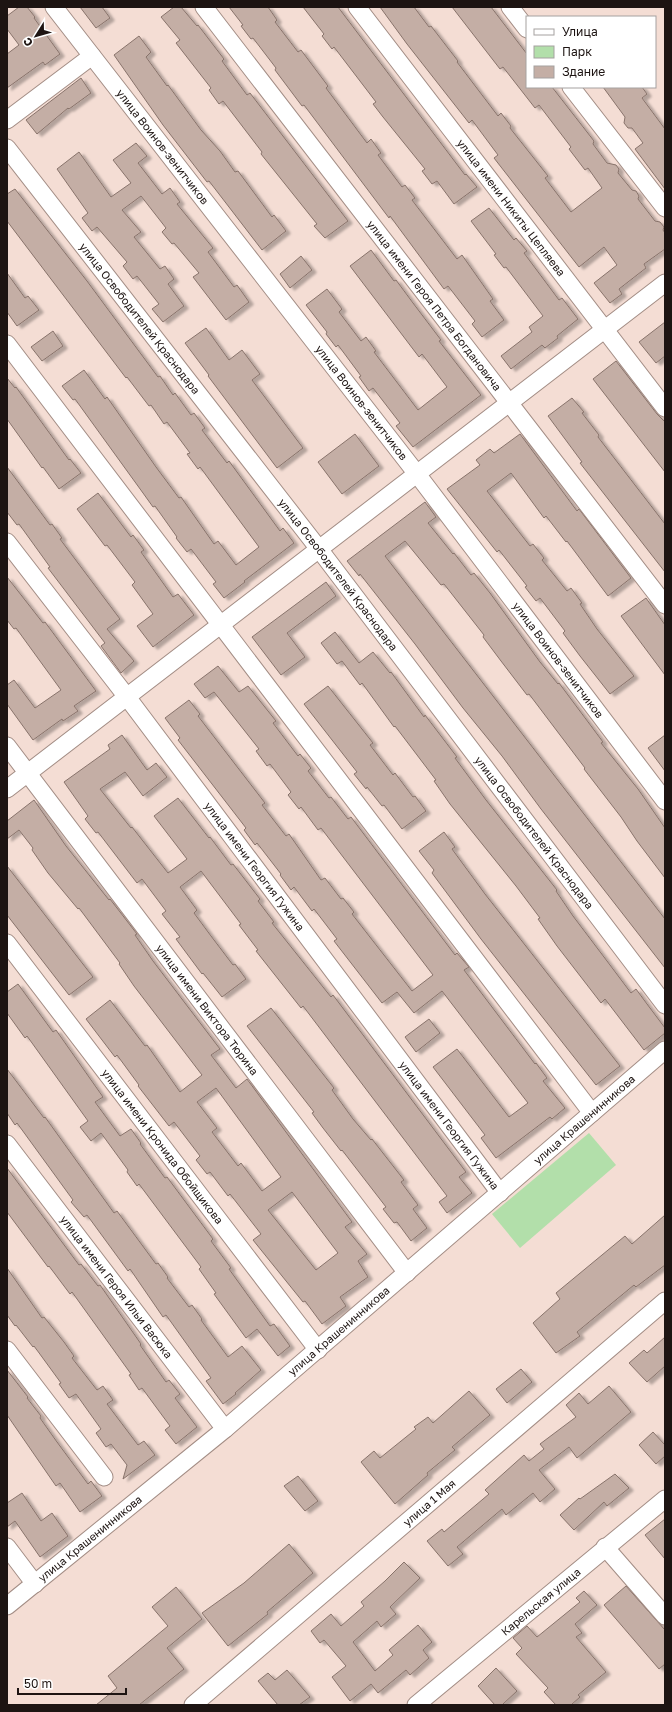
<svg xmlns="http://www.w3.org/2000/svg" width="672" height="1712" font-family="'Golos Text',sans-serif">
<defs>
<filter id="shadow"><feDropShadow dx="4.5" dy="2.5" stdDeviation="1" flood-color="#0004"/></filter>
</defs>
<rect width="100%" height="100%" fill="#f4ddd4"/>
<path fill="#b2dfaa" d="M589 1133 616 1165 520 1248 492 1214Z"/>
<path fill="#c4aea5" stroke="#88736b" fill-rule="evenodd" filter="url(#shadow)" d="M19 7H27L35 17 34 18 60 54 45 65 43 62 7 88V54L19 45 7 29V16Z
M80 7H102L110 18 96 28Z
M174 7H181L197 26 198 25 224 59 222 61 247 95 250 93 348 221 325 238 314 226 317 224 261 154 262 152 223 101 219 104 209 90 211 88 176 43 180 40 161 17Z
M229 7H268L277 20 275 22 298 52 301 50 328 86 326 88 367 143 371 139 381 153 378 155 402 187 405 185 415 198 412 200 457 259 462 255 493 299 490 301 504 320 482 337 472 324 475 321 448 286 444 289 390 216 389 218 304 105 302 106 275 70 276 68 253 38 251 39 241 26 243 25Z
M303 7H338L465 175 466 174 477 187 454 204 437 181 432 184 422 171 425 169 383 117 373 104 376 102 334 47 332 49 322 36 324 34Z
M380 7H414L429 27 431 26 458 61 457 62 498 116 501 113 511 126 510 128 548 176 545 178 571 212 602 188 588 168 585 170 569 149 571 147 539 105 535 108 503 67 500 69 452 7H491L527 54V87H552L594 141 593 144 607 163 616 165 619 169 618 173 632 190 636 191 639 196 638 199 655 221 660 222 664 227 663 230 665 233V249L644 264 646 268 619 289 622 294 610 303 594 283 617 265 604 247 579 267 494 158 498 155 472 120 469 123 407 44Z
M139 36 151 52 146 57 167 86 168 85 201 130 220 151 235 172 238 171 272 217 274 215 286 231 262 250 209 181 207 182 163 125 114 55Z
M81 78 91 93 69 109 68 108 37 134 26 120Z
M603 87H642L647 94 642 98 665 129V189L635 149 643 143 632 128H628L624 123 625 117Z
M136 143 147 156 138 163 162 194 170 188 180 202 177 204 213 248 208 252 234 287 237 285 249 302 226 320 193 277 199 273 174 243 172 244 162 232 166 228 141 196 122 210 141 232 134 237 160 269 165 266 174 279 168 284 184 306 163 322 152 309 159 304 137 276 133 279 123 266 127 262 97 227 92 231 82 218 88 213 57 169 79 152 111 197 131 183 113 160Z
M15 189 87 281 158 377 160 376 173 395 175 393 191 415 194 413 205 428 202 430 227 463 229 461 280 531 283 528 294 543 244 581 245 582 224 598 213 584 216 582 191 549 187 552 176 538 177 537 155 506 153 507 143 493 75 399 73 400 62 386 84 370 105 399 107 397 156 467 179 498 181 497 214 544 218 541 236 565 259 547 200 467 198 469 187 454 190 453 167 422 164 424 151 405 149 406 127 377 126 378 7 221V194Z
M489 208 514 240 516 238 527 251 524 253 559 300 562 298 578 319 557 336 558 338 545 348 542 345 511 369 501 356 532 332 529 327 543 316 506 267 504 268 494 255 496 254 471 221Z
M371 250 394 281 396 280 413 303 441 340 439 341 481 395 413 447 396 426 400 423 373 388 369 391 359 377 361 376 338 345 336 347 326 334 327 332 306 305 327 289 342 309 339 312 361 341 366 337 376 351 374 352 418 410 447 387 422 354 419 357 350 266Z
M301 256 312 270 290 288 280 274Z
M7 273 25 298 28 296 39 310 17 326 7 312Z
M665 322V356L656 363 639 342Z
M206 328 229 360 242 350 260 374 252 380 303 448 277 468 208 376 209 375 185 343Z
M53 331 63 346 42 361 31 347Z
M616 361 657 414 665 422V472L593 379Z
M7 378 15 388 16 387 69 460 70 459 81 473 59 489 43 467 42 468 7 419Z
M572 398 584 412 582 413 599 435 598 437 665 524V572L580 463 582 462 548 416Z
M355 434 379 466 342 494 318 462Z
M520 434 577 511 579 509 631 578 608 596 567 541 566 542 546 516 544 518 511 473 487 491 530 546 533 544 544 558 542 560 567 591 571 588 582 603 580 604 597 629 634 676 610 694 580 656 563 633 565 631 540 598 536 601 525 587 527 586 499 550 497 552 447 489 480 465 476 460 490 449 494 453Z
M7 467 50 525 52 524 62 538 60 539 120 619 107 629 134 661 121 673 101 646 105 643 48 568 50 567 19 524 17 525 7 512Z
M98 493 131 537 133 535 144 550 141 552 173 597 178 594 194 615 153 647 137 626 153 614 132 585 135 582 107 545 105 546 77 509Z
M425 502 436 517 428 523 453 554 454 553 471 575 474 573 490 593 540 662 558 684 559 683 603 742 601 743 638 789 665 828V878L637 841 621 817 584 769 585 768 529 694 527 695 501 661 483 637 484 635 444 584 441 585 405 541 385 556 665 919V968L541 809 502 756 463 708 415 644 360 574 359 576 347 561Z
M7 577 43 623 45 622 96 691 74 706 78 711 63 721 62 719 33 740 7 704V685L14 680 35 708 61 690 16 628 14 629 7 620Z
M326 582 336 596 287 633 305 657 281 675 252 637Z
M646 598 665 625V675L621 616Z
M335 632 359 663 373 652 390 673 391 672 424 717 425 715 457 757 455 758 486 800 557 890 556 891 573 916 607 961 631 993 636 989 647 1004 665 1028V1033L644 1050 605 999 601 1003 557 946 538 919 540 918 516 886 450 804 434 781 436 780 395 726 394 727 362 683 360 685 342 661 337 664 321 643Z
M218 666 239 692 248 686 276 721 273 723 298 756 300 754 311 768 308 771 329 798 331 797 348 819 351 817 455 955 457 953 469 967 464 970 535 1064 536 1063 547 1078 543 1081 565 1108 552 1119 550 1117 496 1158 481 1138 485 1135 433 1067 457 1049 509 1117 528 1103 442 991 414 1013 397 992 382 1003 334 941 337 939 314 909 312 911 294 887 291 890 280 875 281 874 257 843 255 845 244 830 246 828 178 740 180 738 165 718 189 700 200 714 198 716 265 803 262 805 286 836 289 834 321 880 325 878 341 899 343 898 354 912 352 914 412 991 433 975 321 828 318 830 301 807 299 809 288 795 291 792 270 764 267 766 256 751 259 749 214 692 205 698 194 684Z
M328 686 373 743 370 745 393 775 395 773 413 797 415 796 426 811 402 829 384 805 382 806 367 787 366 789 354 774 357 772 304 704Z
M122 735 147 770 156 763 167 777 143 796 125 772 100 789 131 828 132 827 168 873 187 859 154 816 178 798 209 838 210 837 231 865 233 864 260 899 258 901 274 922 272 923 331 997 333 995 466 1172 459 1177 472 1193 447 1213 439 1202 447 1196 303 1006 301 1008 256 951 258 950 239 925 241 924 201 871 180 887 197 910 194 913 211 936 233 965 235 964 246 979 222 997 203 973 202 974 176 939 180 937 162 914 166 911 142 879 137 883 98 832 96 833 85 819 88 816 64 782 110 749 108 745Z
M665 735V771L648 748Z
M34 800 66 846 109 900 110 899 137 934 135 935 153 961 220 1049 211 1055 236 1088 247 1079 352 1222 345 1227 367 1254 358 1261 368 1277 340 1297 346 1306 322 1324 305 1301 303 1302 253 1240 261 1234 230 1194 228 1196 210 1172 207 1174 196 1160 200 1156 174 1122 169 1126 138 1086 139 1085 117 1055 115 1057 86 1019 110 1000 145 1046 147 1045 180 1092 202 1075 134 986 119 964 120 963 79 908 78 909 48 873 32 850 33 848 19 830 7 839V821ZM216 1088 281 1177 262 1191 241 1163 238 1166 212 1132 217 1128 197 1102ZM292 1192 338 1253 316 1270 268 1210Z
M444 832 455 847 452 849 485 894 620 1066 596 1085 481 939 432 873 434 870 419 851Z
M7 866 93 977 69 995 7 915Z
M18 984 53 1032 56 1030 103 1097 95 1102 120 1136 131 1129 141 1143 140 1144 165 1178 167 1177 213 1239 211 1241 231 1268 229 1269 270 1326 274 1324 290 1346 278 1356 257 1329 246 1338 214 1294 216 1293 199 1269 201 1267 139 1184 137 1186 127 1172 128 1170 101 1133 91 1141 80 1127 88 1121 27 1036 25 1038 7 1013V992Z
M271 1008 334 1088 332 1090 353 1119 371 1140 372 1139 404 1180 401 1182 418 1205 413 1209 427 1228 411 1241 397 1222 394 1223 383 1209 386 1207 342 1150 341 1151 323 1128 312 1113 314 1112 247 1026Z
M429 1019 440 1033 416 1052 405 1037Z
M7 1069 44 1118 45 1117 114 1213 117 1211 156 1264 158 1263 168 1277 167 1278 189 1307 192 1305 202 1319 201 1320 228 1357 242 1346 261 1370 235 1393 236 1394 223 1404 206 1381 211 1378 166 1315 163 1317 130 1269 128 1271 87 1215 84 1217 71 1202 73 1200 17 1123 15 1125 7 1113Z
M7 1168 79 1265 81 1264 98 1286 100 1285 141 1344 140 1345 166 1382 169 1380 180 1394 175 1398 197 1427 176 1444 165 1430 170 1426 142 1388 139 1390 129 1375 131 1374 72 1292 70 1294 49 1266 48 1267 7 1212Z
M665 1215V1265L636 1287 634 1285 577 1332 580 1336 556 1353 533 1323 560 1299 556 1293 625 1236 632 1244Z
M7 1268 42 1318 44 1317 64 1342 74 1356 72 1358 97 1390 103 1386 113 1400 107 1404 138 1445 144 1441 155 1455 123 1479 127 1465 111 1444 106 1447 96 1433 101 1429 76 1394 69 1398 59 1384 61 1383 34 1346 33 1347 16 1325 15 1326 7 1315Z
M665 1337V1366L647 1382 629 1363 644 1350 647 1353Z
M521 1369 532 1382 507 1403 496 1389Z
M7 1370 28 1397 27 1398 41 1416 40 1418 57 1442 88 1484 91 1481 102 1496 80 1512 60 1483 56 1486 7 1415Z
M609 1386 631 1412 577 1458 569 1447 539 1470 555 1489 540 1502 533 1493 506 1515 502 1509 457 1547 463 1554 448 1566 427 1541 442 1529 444 1532 489 1494 485 1490 524 1455 529 1461 544 1449 540 1444 576 1417 566 1405 579 1393 588 1404Z
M469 1391 490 1415 452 1447 455 1450 427 1473 428 1475 395 1504 361 1462 374 1451 380 1458 416 1429 414 1427 428 1417 433 1423Z
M653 1432 665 1445V1456L656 1464 639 1445Z
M615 1474 629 1488 607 1506 604 1502 574 1530 560 1515 579 1498 580 1499Z
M298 1476 318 1501 305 1511 284 1486Z
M22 1493 41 1521 52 1513 68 1536 40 1557 15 1521 7 1527V1503Z
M665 1519V1559L645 1535Z
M289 1544 313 1573 267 1612 268 1614 228 1646 202 1613 244 1583Z
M404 1562 420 1578 390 1607 396 1614 381 1627 377 1621 353 1642 375 1671 393 1655 389 1650 418 1625 432 1642 423 1650 429 1658 410 1675 406 1670 378 1693 371 1684 350 1701 332 1677 346 1666 324 1640 320 1643 311 1631 331 1614 341 1626 364 1606 361 1602 385 1581Z
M626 1586 665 1630V1664L659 1669 604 1605Z
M176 1587 202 1619 167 1648 184 1669 139 1705H96L117 1688 108 1676 168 1626 152 1607Z
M584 1591 597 1605 575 1624 582 1633 576 1637 606 1672 578 1695 580 1697 571 1705H556L544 1692 548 1688 516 1654 522 1648 513 1638 527 1626 537 1637 580 1602 576 1598Z
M496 1668 517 1691 502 1705H495L478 1686Z
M287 1670 310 1697 299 1705H278L258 1681 268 1673 275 1680Z"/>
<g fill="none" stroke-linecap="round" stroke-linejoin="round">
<g stroke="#a38d85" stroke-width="19">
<g id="minor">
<path id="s1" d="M54 7 417 474 665 801"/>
<path id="s2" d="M204 7 665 605"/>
<path id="s3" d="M357 7 665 408"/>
<path d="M510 7 527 29"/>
<path d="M571 87 665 208"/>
<path d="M7 120 92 56"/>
<path id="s4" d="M7 148 319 549 665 1005"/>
<path d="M7 344 592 1113"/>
<path id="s5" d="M7 542 127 697 500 1193"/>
<path id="s6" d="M7 746 407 1273"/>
<path d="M7 789 665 283"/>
<path id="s7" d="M7 943 318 1350"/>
<path id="s8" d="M7 1144 225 1429"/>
<path d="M7 1350 104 1477"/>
<path d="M7 1547 35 1584"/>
<path d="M605 1547 665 1616"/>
<path id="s9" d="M7 1606 225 1429 665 1050"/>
<path id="s10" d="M193 1705 665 1301"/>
<path id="s11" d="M416 1705 665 1499"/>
</g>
</g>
<use href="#minor" stroke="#fff" stroke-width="17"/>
</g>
<g text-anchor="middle" stroke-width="3.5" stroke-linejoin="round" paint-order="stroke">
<g font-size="11" fill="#1d1412" stroke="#fff">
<text dy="4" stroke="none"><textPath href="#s1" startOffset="177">улица Воинов-зенитчиков</textPath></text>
<text dy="4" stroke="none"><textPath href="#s3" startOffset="253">улица имени Никиты Цепляева</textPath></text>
<text dy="4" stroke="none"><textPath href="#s2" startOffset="377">улица имени Героя Петра Богдановича</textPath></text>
<text dy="4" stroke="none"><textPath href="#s4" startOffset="216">улица Освободителей Краснодара</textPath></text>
<text dy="4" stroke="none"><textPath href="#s1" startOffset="501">улица Воинов-зенитчиков</textPath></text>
<text dy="4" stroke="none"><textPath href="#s4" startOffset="540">улица Освободителей Краснодара</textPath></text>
<text dy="4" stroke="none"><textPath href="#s1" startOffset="825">улица Воинов-зенитчиков</textPath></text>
<text dy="4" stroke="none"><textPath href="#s4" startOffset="864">улица Освободителей Краснодара</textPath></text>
<text dy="4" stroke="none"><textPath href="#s5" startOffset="408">улица имени Георгия Гужина</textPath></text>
<text dy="4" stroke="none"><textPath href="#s6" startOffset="331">улица имени Виктора Тюрина</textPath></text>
<text dy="4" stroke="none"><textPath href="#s9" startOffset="755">улица Крашенинникова</textPath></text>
<text dy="4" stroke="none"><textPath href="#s5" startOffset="732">улица имени Георгия Гужина</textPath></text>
<text dy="4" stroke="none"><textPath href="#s7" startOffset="256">улица имени Кронида Обойщикова</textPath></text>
<text dy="4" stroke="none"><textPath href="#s8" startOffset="180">улица имени Героя Ильи Васюка</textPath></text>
<text dy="4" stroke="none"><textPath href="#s9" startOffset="431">улица Крашенинникова</textPath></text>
<text dy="4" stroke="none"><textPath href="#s10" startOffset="311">улица 1 Мая</textPath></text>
<text dy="4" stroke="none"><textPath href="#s9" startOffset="107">улица Крашенинникова</textPath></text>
<text dy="4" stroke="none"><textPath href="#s11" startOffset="162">Карельская улица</textPath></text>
</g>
</g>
<rect width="672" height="1712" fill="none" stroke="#1d1412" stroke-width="16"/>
<rect x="526" y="16" width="130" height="72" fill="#ffffff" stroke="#a5a1a0"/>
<rect x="534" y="29" width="20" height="6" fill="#ffffff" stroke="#a5a1a0"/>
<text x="562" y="36" font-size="12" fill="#1d1412">Улица</text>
<rect x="534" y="46" width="20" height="12" fill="#b2dfaa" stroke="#a5a1a0"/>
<text x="562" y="56" font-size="12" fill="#1d1412">Парк</text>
<rect x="534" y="66" width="20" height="12" fill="#c4aea5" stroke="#a5a1a0"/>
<text x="562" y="76" font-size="12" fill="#1d1412">Здание</text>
<g transform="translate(36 36) rotate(233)" stroke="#ffffff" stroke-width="3" paint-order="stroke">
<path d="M0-3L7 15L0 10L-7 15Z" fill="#1d1412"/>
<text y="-6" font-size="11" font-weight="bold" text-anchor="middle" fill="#1d1412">С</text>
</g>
<path d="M18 1688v6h108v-6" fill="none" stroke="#1d1412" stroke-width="2"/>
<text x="24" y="1688" font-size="12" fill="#1d1412" stroke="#ffffff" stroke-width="3" paint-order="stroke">50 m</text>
</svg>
